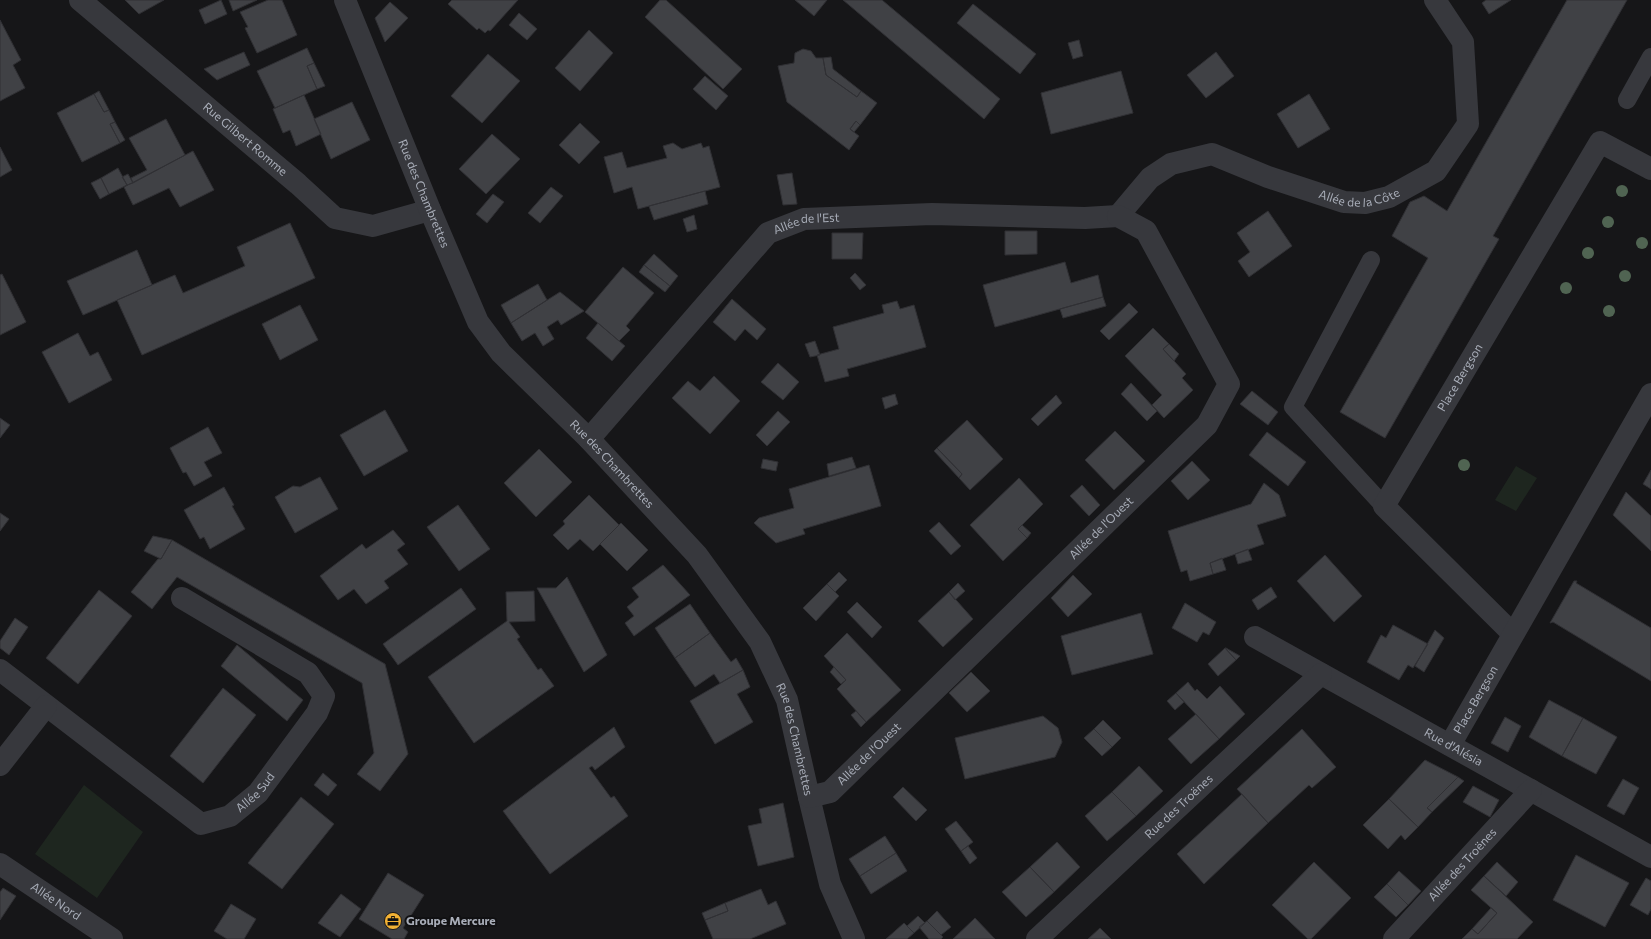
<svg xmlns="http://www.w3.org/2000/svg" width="1651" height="939" font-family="Commissioner,sans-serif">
<rect width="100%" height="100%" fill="#161618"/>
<path fill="#1e261f" d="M1516 466 1537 478 1516 511 1495 500Z
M84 785 143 832 97 898 35 854Z"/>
<path fill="#404145" stroke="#303034" d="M125 0H164L139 14Z
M221 0 227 14 205 24 199 10Z
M229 0H257L233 11Z
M268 0H282L297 35 257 53 245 28 248 27 240 12Z
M452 0H518L490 31 488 30 485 33 479 28 477 30 448 4Z
M660 0H666L742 69 723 89 645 17Z
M795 0H827L814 16Z
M843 0H882L1000 99 984 119Z
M1486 0H1511L1489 14 1482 3Z
M1567 0H1627L1493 236 1499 239 1385 438 1340 412 1428 258 1392 236 1410 202 1424 196 1447 211Z
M390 2 408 18 385 42 375 18Z
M973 4 1036 54 1020 74 957 23Z
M519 13 537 29 527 40 509 25Z
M0 20 21 60 13 65 25 88 0 101Z
M589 30 613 53 580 91 555 68Z
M1079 40 1083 56 1073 59 1068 43Z
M307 48 314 63 307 66 317 89 275 108 257 71Z
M803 49 811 51 816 58H823L826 75 857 97 861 91 877 103 860 125 856 121 850 129 859 136 849 150 787 102 778 66 794 63 795 53Z
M244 52 250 65 217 80 204 69Z
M1216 52 1234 76 1206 98 1187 75Z
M488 54 520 81 482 123 451 96Z
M831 57 833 69 861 91 857 97 826 75 823 58Z
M314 63 325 86 317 89 307 66Z
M1121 71 1133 113 1051 134 1041 93Z
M705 76 728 96 716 110 693 89Z
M99 91 109 110 104 112 94 94Z
M94 94 104 112 109 110 115 122 110 124 120 143 82 162 57 113Z
M1309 94 1330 129 1298 148 1277 114Z
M304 95 321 134 296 146 290 130 283 133 273 109Z
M352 102 370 140 331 159 314 119Z
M166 119 185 155 133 183 131 178 147 170 129 138Z
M856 121 860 125 854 132 850 129Z
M115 122 125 140 120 143 110 124Z
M580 123 600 142 579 164 559 145Z
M492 134 520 159 486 194 459 169Z
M673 143 682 149 701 143 703 148 709 146 720 187 638 209 632 187 614 193 604 157 622 152 627 168 667 158 663 146Z
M0 147 12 170 0 177Z
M193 151 214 190 180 207 169 188 133 205 124 187Z
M118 168 127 185 109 194 101 178Z
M792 173 797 204 783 205 777 175Z
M128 174 133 183 127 185 122 177Z
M101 178 109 194 100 199 91 183Z
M551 187 563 196 540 223 528 213Z
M705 191 708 204 654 220 649 206Z
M493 194 504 202 487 223 476 214Z
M1268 211 1292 246 1249 277 1238 261 1250 252 1237 233Z
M694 215 697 229 687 232 683 219Z
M290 223 315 278 142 355 117 300 175 275 183 293 245 266 237 247Z
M1005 231H1037V254L1005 255Z
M832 233H863L862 259H832Z
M137 250 152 285 83 315 67 281Z
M654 254 678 276 670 286 644 265Z
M1065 262 1071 283 1098 275 1103 297 995 327 983 285Z
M644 265 670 286 665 292 639 272Z
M623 267 654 293 626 326 630 330 619 341 585 312Z
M855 273 866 285 860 290 850 278Z
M2 274 26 322 0 335V275Z
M538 284 547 300 511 323 501 305Z
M560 292 584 311 561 325 558 320 547 327 554 339 543 346 535 333 522 341 511 323Z
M1103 297 1106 306 1063 318 1060 309Z
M732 299 766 329 757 340 745 329 735 341 713 322Z
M897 301 900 309 914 305 926 347 847 369 849 376 825 382 817 355 839 349 833 327 884 313 882 305Z
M1129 303 1138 312 1109 340 1100 331Z
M300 305 318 340 280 360 262 324Z
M598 323 625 346 612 361 586 338Z
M1153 328 1169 344 1163 349 1186 374 1182 378 1193 390 1164 418 1152 405 1162 395 1125 356Z
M78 333 90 356 98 352 112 380 69 403 42 352Z
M815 341 820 355 810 357 805 344Z
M1169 344 1179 354 1174 361 1163 349Z
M778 363 799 382 783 400 761 382Z
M714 376 740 401 710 434 672 398 688 381 700 391Z
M1131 383 1157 411 1147 421 1121 394Z
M1252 391 1278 412 1268 425 1240 404Z
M895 394 898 404 885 409 882 398Z
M1056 395 1062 403 1038 426 1031 419Z
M385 410 408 451 364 476 340 435Z
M778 411 790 422 767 446 756 435Z
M0 418 10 425 0 438Z
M967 420 1003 459 970 490 959 478 962 474 937 448Z
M208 427 222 453 204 462 212 476 194 486 186 472 183 473 170 448Z
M1115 431 1145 461 1114 490 1085 460Z
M1267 432 1306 462 1288 486 1249 455Z
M937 448 962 474 959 478 934 451Z
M539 449 572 482 536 517 504 483Z
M852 457 856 468 829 476 827 464Z
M763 459 778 462 776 471 761 468Z
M1192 461 1210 480 1188 500 1171 481Z
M869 465 881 506 803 529 805 534 776 543 754 523 759 518 794 508 789 489Z
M1651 470V489L1643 484Z
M320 477 338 509 295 533 275 497 293 486 300 487Z
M1019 478 1043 504 1018 529 1027 538 1003 561 970 525Z
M1264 483 1279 495 1286 516 1257 525 1264 544 1210 563 1213 574 1190 581 1187 570 1181 572 1168 531 1251 504Z
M1082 485 1100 505 1089 516 1070 496Z
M224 487 234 505 232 506 245 529 210 549 204 537 200 539 184 510Z
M1626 492 1651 516V551L1613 515Z
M589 495 619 525 593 551 580 539 568 550 553 535 565 524 563 521Z
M458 505 490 549 459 571 427 527Z
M0 513 9 519 0 531Z
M939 522 961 546 951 555 929 531Z
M621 523 648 550 627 571 600 544Z
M1022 525 1031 533 1027 538 1018 529Z
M393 530 405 544 397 550 408 564 384 581 389 588 366 604 354 589 338 600 320 576 362 544 366 549Z
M153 536 172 540 161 559 144 551Z
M172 540 385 664 408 754 380 791 357 774 374 753 362 683 177 577 152 609 131 592 158 559H161Z
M1248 549 1252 560 1238 564 1235 554Z
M1325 555 1362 596 1334 622 1297 581Z
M1222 558 1226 570 1213 574 1210 563Z
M663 565 690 595 634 636 625 623 634 616 627 607 639 597 632 588Z
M839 572 847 580 835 592 827 584Z
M1073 575 1092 594 1068 617 1051 598Z
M567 577 607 655 584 672 537 588H556Z
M1574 581H1577L1576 583 1651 628V681L1553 622 1550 623Z
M958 583 965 591 955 600 949 592Z
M827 584 839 596 816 621 803 608Z
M1271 587 1277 597 1258 610 1252 600Z
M461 588 476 609 398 665 383 644Z
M99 590 132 616 78 684 46 658Z
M534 591 535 621 509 622 520 637 517 639 538 670 541 668 554 686 474 743 428 677 507 621 506 592Z
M949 592 973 619 943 647 918 621Z
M857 602 882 627 872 638 847 612Z
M1185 603 1216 622 1209 635 1203 632 1197 642 1172 628Z
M690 604 710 633 675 658 655 628Z
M1141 613 1153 654 1072 675 1061 636Z
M15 618 28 627 9 655 0 648V641Z
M1393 625 1428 644 1413 668 1408 665 1399 680 1367 662 1381 635 1386 638Z
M1435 630 1444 638 1424 672 1415 666Z
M710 633 731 662 736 658 743 670 720 683 714 674 695 687 675 658Z
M847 633 901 690 866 722 837 689 846 680 824 656Z
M237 645 303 700 287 721 221 666Z
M1225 648H1226L1240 656 1236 660Z
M1225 648 1236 660 1218 676 1208 664Z
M834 667 846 680 841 684 830 672Z
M743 670 750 687 737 694 753 722 715 744 690 701Z
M971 672 990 691 967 712 949 693Z
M1188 682 1195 691 1197 689 1207 699 1220 686 1245 714 1219 739 1176 693Z
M223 688 256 715 203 783 170 756Z
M1176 693 1184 702 1175 710 1167 701Z
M1549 700 1583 718 1562 756 1529 737Z
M856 711 866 722 861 727 851 715Z
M1196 714 1219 739 1191 764 1168 739Z
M1043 716 1058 728 1062 742 1055 757 965 779 955 738Z
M1505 717 1521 726 1508 752 1491 743Z
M1583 718 1617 737 1596 774 1562 756Z
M1103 720 1121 738 1112 747 1094 729Z
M614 727 625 747 595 770 592 766 589 768 611 798 614 796 628 816 550 874 503 811Z
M1094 729 1112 747 1102 756 1084 738Z
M1302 729 1336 767 1312 788 1309 785 1268 823 1237 789Z
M1425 760 1458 777 1427 808 1432 812 1418 827 1389 799Z
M1139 766 1163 791 1136 816 1112 792Z
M323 773 337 785 328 796 314 785Z
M1458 777 1464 781 1432 812 1427 808Z
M1623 779 1639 788 1624 815 1607 806Z
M1473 786 1499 800 1490 817 1463 802Z
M903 787 927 810 916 821 893 797Z
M1112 792 1136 816 1107 841 1085 816Z
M1242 794 1268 823 1204 884 1177 854Z
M301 797 334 824 282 889 248 863Z
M1389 799 1418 827 1405 840 1401 835 1388 849 1363 825Z
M783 803 794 857 758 866 748 826 762 823 759 809Z
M956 821 973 842 961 851 945 829Z
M885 836 896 853 860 876 849 859Z
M1057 842 1080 867 1054 892 1030 867Z
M968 846 977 858 970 864 961 851Z
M896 853 907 871 871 894 860 876Z
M1576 855 1629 883 1605 927 1553 900Z
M1314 862 1351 898 1311 939H1308L1272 905Z
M1497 862 1518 882 1506 896 1484 876Z
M1030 867 1054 892 1026 917 1002 892Z
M1399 871 1421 891 1408 905 1387 884Z
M388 873 424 895 403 928 408 932 404 939H392L359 919Z
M1484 876 1533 922 1517 939H1462L1472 929 1478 934 1497 913 1471 890Z
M1646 878 1651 881V909L1648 915 1630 905Z
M1387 884 1408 905 1396 917 1374 897Z
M3 888 16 896 0 920V892Z
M761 889 768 905 776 901 786 924 750 939H713L705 920 728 911 725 903Z
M341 894 361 909 340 937 318 923Z
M725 903 728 911 705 920 702 913Z
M231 904 256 919 244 939H227L214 931Z
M1491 908 1497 913 1478 934 1472 929Z
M937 911 951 927 941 935 927 921Z
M918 916 925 923 914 933 907 926Z
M975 918 995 939H953Z
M927 921 943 937 941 939H929L919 927Z
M904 923 914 933 907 939H886Z
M1100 928 1111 939H1088Z"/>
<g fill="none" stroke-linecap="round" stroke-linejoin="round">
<path stroke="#37383d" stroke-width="18" d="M1627 100 1651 57
M1371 260 1293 407 1384 506"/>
<g stroke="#37383d" stroke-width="22">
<path id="s1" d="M80 0 298 184 335 218 373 226 430 210"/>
<path id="s2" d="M345 0 430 210 478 322 501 353 589 439 697 555 760 642 787 700 809 797 830 884 854 939"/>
<path id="s3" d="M1118 216 1150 178 1171 164 1212 154 1268 177 1344 202 1365 203 1389 197 1436 171 1468 124 1463 42 1435 0"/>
<path id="s4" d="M589 439 768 233 804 219 932 214 1085 218 1118 216"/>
<path id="s5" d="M1513 634 1384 506 1600 142 1651 169"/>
<path id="s6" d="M1255 637 1651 857"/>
<path id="s7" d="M0 670 201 824 230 816 258 793 317 713 324 696 308 673 182 598"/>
<path id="s8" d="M1450 745 1651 394"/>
<path d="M0 765 46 706"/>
<path id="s9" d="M809 797 830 792 1207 425 1229 384 1146 231 1118 216"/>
<path id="s10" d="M0 864 112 939"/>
<path id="s11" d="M1037 939 1321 674"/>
<path id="s12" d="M1394 939 1531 790"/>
</g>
</g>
<g fill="#506452">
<circle cx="1622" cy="191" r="6"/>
<circle cx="1608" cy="222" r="6"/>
<circle cx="1642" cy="243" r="6"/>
<circle cx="1588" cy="253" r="6"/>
<circle cx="1625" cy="276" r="6"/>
<circle cx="1566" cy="288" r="6"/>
<circle cx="1609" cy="311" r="6"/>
<circle cx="1464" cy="465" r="6"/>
</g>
<defs>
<g id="office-disc" transform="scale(0.9)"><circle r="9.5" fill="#f2b134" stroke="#111113"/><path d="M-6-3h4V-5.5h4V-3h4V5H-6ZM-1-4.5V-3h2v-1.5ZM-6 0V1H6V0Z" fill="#111"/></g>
</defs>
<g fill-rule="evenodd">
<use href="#office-disc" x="393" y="921"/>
</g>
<g text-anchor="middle" stroke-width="4" stroke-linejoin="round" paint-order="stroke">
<g font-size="12" fill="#a8adb8" stroke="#111113">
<text dy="4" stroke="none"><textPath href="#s1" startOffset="216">Rue Gilbert Romme</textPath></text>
<text dy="4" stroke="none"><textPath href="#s3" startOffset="273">Allée de la Côte</textPath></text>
<text dy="4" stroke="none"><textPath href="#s2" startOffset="209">Rue des Chambrettes</textPath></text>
<text dy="4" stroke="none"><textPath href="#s4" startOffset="313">Allée de l'Est</textPath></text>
<text dy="4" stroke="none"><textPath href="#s5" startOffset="331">Place Bergson</textPath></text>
<text dy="4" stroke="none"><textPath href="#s2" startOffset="544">Rue des Chambrettes</textPath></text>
<text dy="4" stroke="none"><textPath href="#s9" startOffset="400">Allée de l'Ouest</textPath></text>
<text dy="4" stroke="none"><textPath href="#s8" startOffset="52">Place Bergson</textPath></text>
<text dy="4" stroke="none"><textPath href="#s2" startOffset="880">Rue des Chambrettes</textPath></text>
<text dy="4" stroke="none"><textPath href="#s6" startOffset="227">Rue d'Alésia</textPath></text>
<text dy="4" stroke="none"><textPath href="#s9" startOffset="76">Allée de l'Ouest</textPath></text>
<text dy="4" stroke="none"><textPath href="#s7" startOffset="318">Allée Sud</textPath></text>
<text dy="4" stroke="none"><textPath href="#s11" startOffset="194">Rue des Troënes</textPath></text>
<text dy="4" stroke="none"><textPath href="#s12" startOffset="101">Allée des Troënes</textPath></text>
<text dy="4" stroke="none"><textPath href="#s10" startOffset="67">Allée Nord</textPath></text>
</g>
<g font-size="12" font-weight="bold" fill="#a8adb8" stroke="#111113" text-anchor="start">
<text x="406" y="925">Groupe Mercure</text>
</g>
</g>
</svg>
